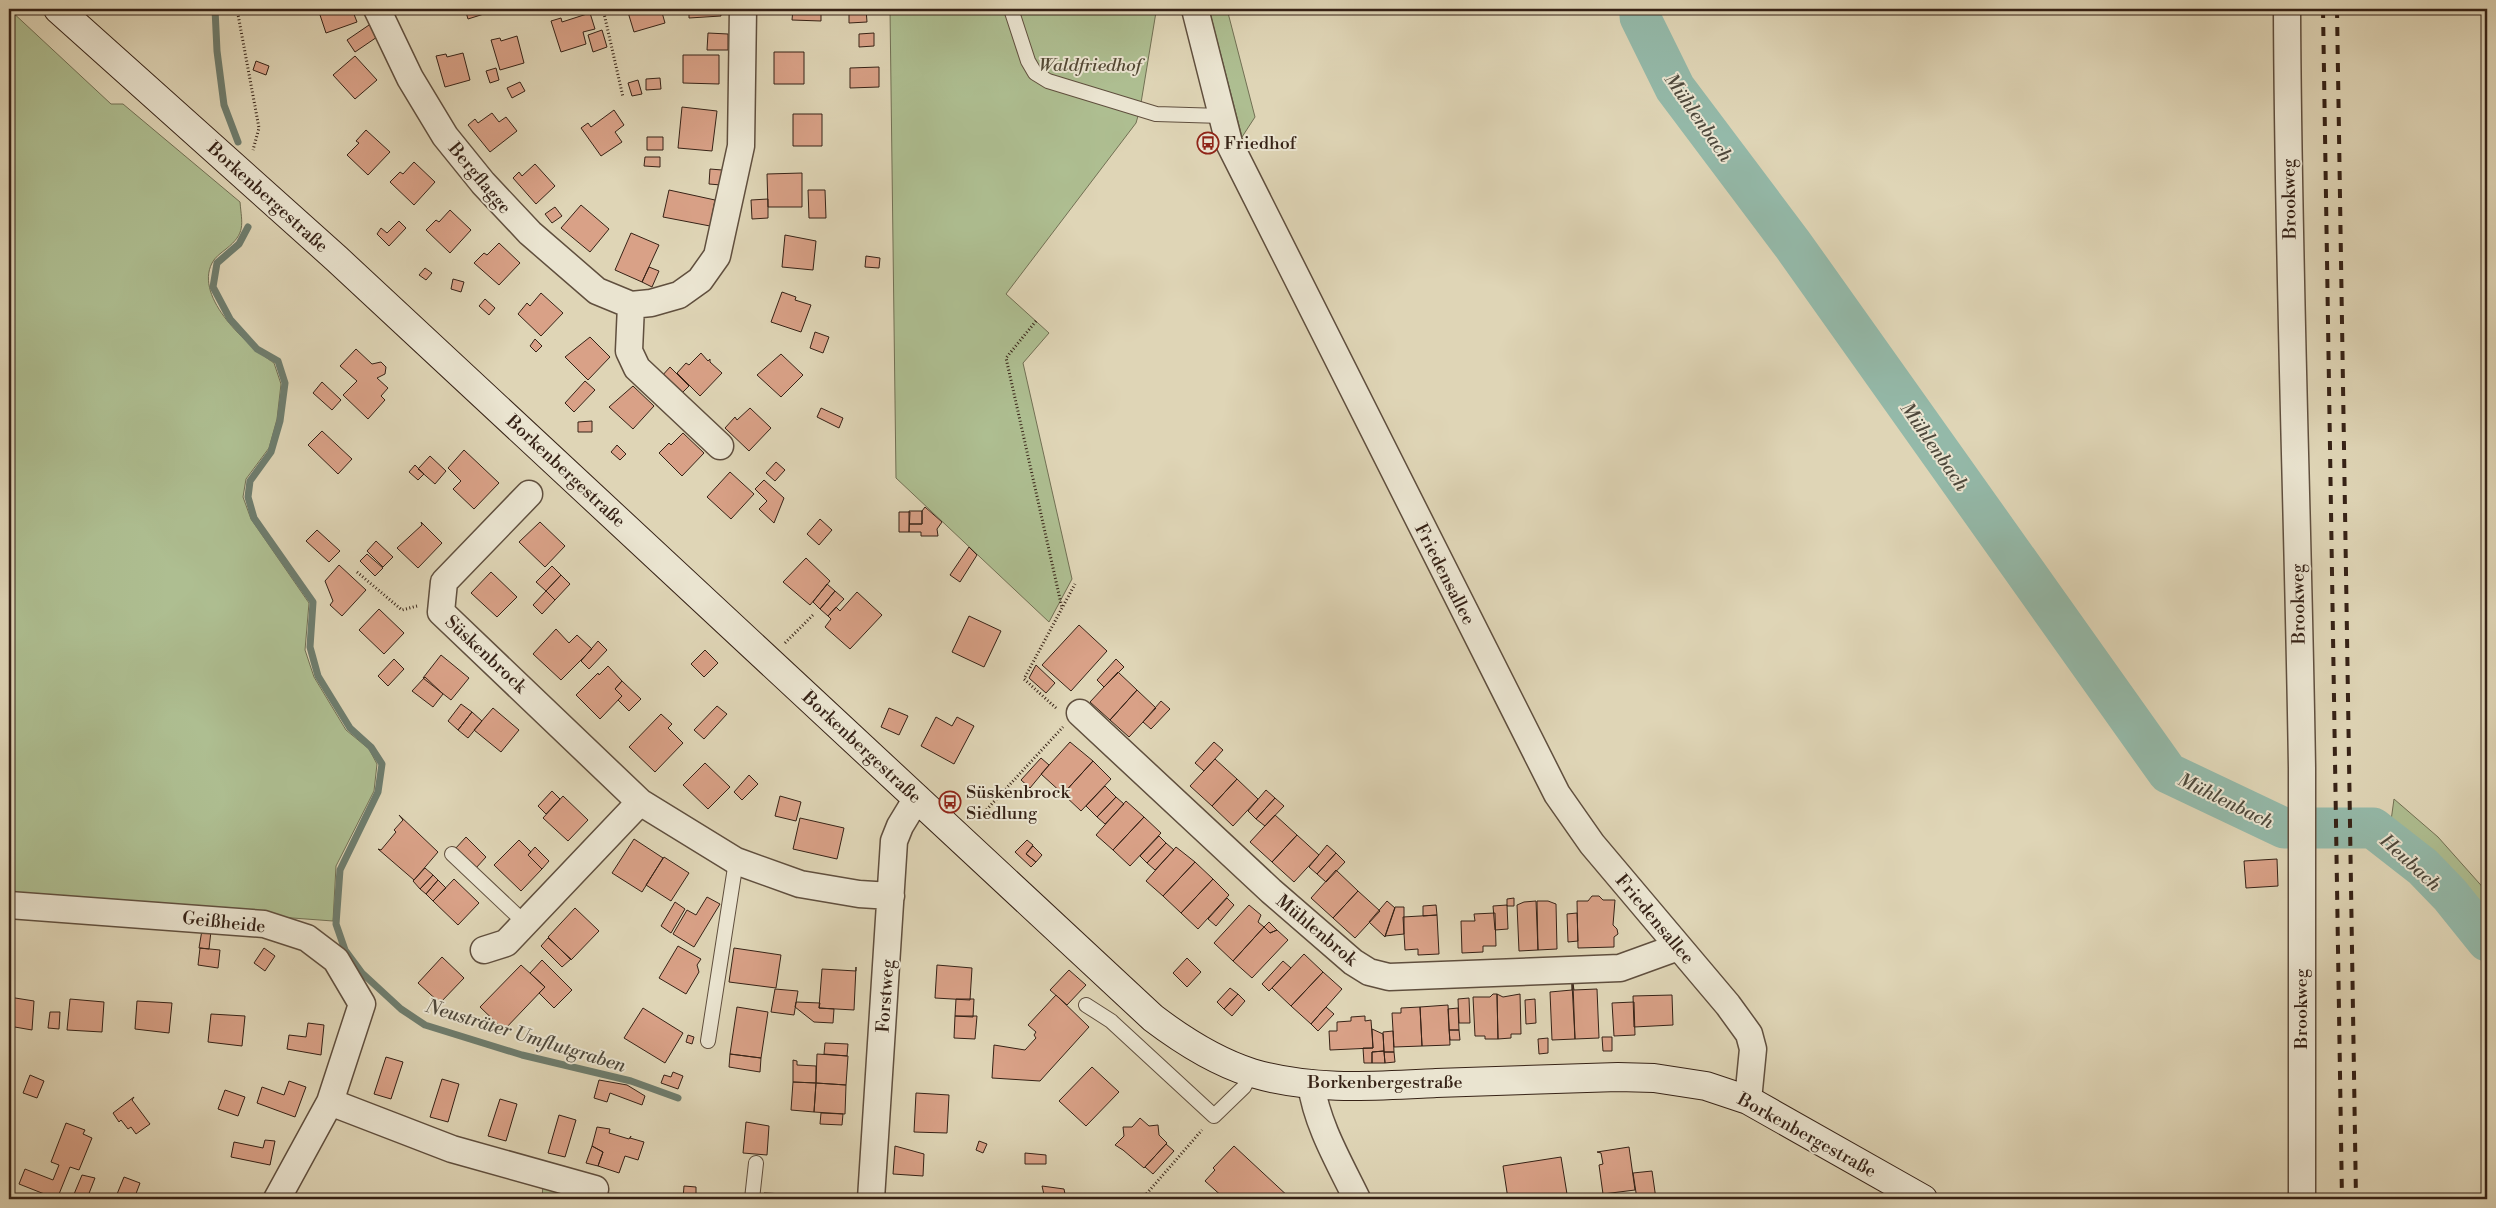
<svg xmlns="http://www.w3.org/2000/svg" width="2496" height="1208" font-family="'Libre Bodoni',serif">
<rect width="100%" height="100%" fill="#dfd5b6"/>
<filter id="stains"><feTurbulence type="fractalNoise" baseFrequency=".004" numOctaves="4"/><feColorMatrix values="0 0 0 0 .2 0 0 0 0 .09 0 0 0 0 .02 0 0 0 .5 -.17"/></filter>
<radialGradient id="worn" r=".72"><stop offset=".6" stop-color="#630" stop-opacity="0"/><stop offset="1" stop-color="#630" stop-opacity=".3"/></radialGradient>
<path fill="#aebe91" stroke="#727054" d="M9 9 111 104H123L240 202C242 225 246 233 226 249 221 253 215 257 212 263 194 298 248 346 274 363L281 384 277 419 269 448 246 479 243 497 251 519 309 603 305 650 314 677 346 730 369 749 377 764 374 791 336 866 333 921 9 897Z
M890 9H1177L1156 12 1140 109 1136 123 1006 294 1049 333 1023 363 1072 579 1049 622 896 478Z
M1209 9H1227L1255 117 1242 137Z
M2394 799 2438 837 2487 892V924C2458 888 2427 857 2390 828Z
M543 1183 621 1199H542Z"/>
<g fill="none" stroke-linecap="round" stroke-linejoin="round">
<path stroke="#6e7d6e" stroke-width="7" d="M215 9 217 51 224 105 238 142
M248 227 239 244 217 263 213 287 230 319 257 349 278 361 285 383 280 421 271 452 250 481 248 497 254 518 313 602 310 647 318 676 350 728 371 747 382 764 378 792 340 870 336 924 345 950 362 973 401 1009 425 1025 522 1055 631 1081 678 1098"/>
<path stroke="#94b9a9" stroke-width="41" d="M1640 9V17L1675 88 1793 245 2168 773 2284 828H2373L2423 867 2450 895 2487 941"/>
</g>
<path fill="#d9a187" stroke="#362216" d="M318 9H352L357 22 326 33Z
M465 9H485L487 13 468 19Z
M627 9H661L665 23 634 32Z
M687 9H720L721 16 689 18V9Z
M793 9H821V21L792 20Z
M849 9H866L867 22 849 23Z
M590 13 595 29 583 32 586 44 561 52 551 21 561 18 562 22Z
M372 23 380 35 355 52 347 40Z
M602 30 607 47 593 52 588 35Z
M708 33 728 34V50H707Z
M874 33V46L859 47V34Z
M517 36 524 63 500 70 491 40 500 38 501 41Z
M774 52H804V84H774Z
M463 53 470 80 445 87 436 56 446 54 447 57Z
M683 55H719V84L683 83Z
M355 56 377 80 355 99 333 75Z
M256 61 269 66 266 75 253 70Z
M879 67V87L850 88V68Z
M496 68 499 80 490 83 486 71Z
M660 78 661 89 646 90V79Z
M638 80 642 94 632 96 628 83Z
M520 82 525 91 512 98 507 88Z
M682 107 717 111 712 151 678 148Z
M614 110 624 125 615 132 622 142 601 156 581 128 588 123 591 127Z
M492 113 499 122 506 117 517 131 490 152 468 125 475 119 478 123Z
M793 114H822V146H793Z
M366 130 390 152 368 175 347 155 359 143 356 141Z
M647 137H663V150H647Z
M645 157H660V167L644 166Z
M414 162 435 182 414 205 390 182 400 172 403 174Z
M535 164 555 186 536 204 513 178 519 172 522 176Z
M710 169 722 170 721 185 709 184Z
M802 173V207H768L767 174Z
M669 190 715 200 710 226 663 217Z
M808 190H825L826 218H809Z
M768 199V218L752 219 751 200Z
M581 205 609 229 590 252 561 228Z
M555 207 562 216 552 223 545 214Z
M450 210 471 230 450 253 426 230 436 220 439 222Z
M399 221 406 228 389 246 377 234 381 228 387 233Z
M631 233 659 245 642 282 615 270Z
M785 235 816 241 813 270 782 267Z
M499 243 520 263 499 285 474 263 484 253 487 255Z
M866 256 880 258 879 268 865 267Z
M649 267 659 271 652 287 642 282Z
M425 268 432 273 426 280 419 275Z
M453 279 464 282 461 292 451 289Z
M782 292 796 297 795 300 811 305 801 332 771 322Z
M541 293 563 313 541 336 518 314 527 303 530 306Z
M485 299 495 308 489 315 479 306Z
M815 332 829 337 823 353 810 348Z
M590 337 610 357 588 380 565 357Z
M535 339 542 346 536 352 530 346Z
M356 349 372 364 381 362 386 367 385 374 377 378 388 388 381 396 385 400 368 419 343 395 357 381 340 366Z
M701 353 708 361 710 359V362L722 373 700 396 677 373 686 363 689 365Z
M781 354 803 375 781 397 757 375Z
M670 367 689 386 680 395 661 377Z
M585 381 595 390 574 412 565 403Z
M322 382 341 400 332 410 313 393Z
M633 386 654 406 633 429 609 407Z
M750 408 771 428 749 451 725 428 735 417 737 420Z
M821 408 843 418 839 428 817 417Z
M592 421V432H578V422Z
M322 431 352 459 338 474 308 445Z
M683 433 704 453 682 476 659 453 669 443 671 445Z
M617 445 626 454 620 460 611 452Z
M464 450 499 483 474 509 453 489 461 481 448 468Z
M430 456 446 471 435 484 418 469Z
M776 462 785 470 775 481 766 473Z
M415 465 424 474 418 480 409 472Z
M730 472 754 494 731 519 707 497Z
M764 480 784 498 774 523 759 509 767 501 755 489Z
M925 507 942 522 937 529 938 536H921V532H909V524H922V511Z
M909 511H922V524H909Z
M899 512H910L909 532H899Z
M820 519 832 530 819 545 807 534Z
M421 522 442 543 418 568 397 548 422 525Z
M540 522 565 546 545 567 519 542Z
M317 530 340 551 329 562 306 541Z
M376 541 393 557 383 567 367 551Z
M969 547 977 555 960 582 950 575Z
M367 554 383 568 375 576 360 561Z
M806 558 830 581 810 605 783 582Z
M339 565 366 590 342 616 330 605 333 601 325 581Z
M552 566 561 575 546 591 536 582Z
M491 572 517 597 497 617 471 593Z
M561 575 570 584 555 600 546 591Z
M827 584 835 591 820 609 813 602Z
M546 591 555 600 542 614 533 605Z
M835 591 844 599 828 616 820 609Z
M857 592 882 615 850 649 825 627 831 619 828 616 836 607 840 611Z
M379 609 404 633 384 654 359 630Z
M969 616 1001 631 984 667 952 652Z
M1079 625 1107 651 1071 691 1042 665Z
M556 629 569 643 577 635 592 649 561 680 533 654Z
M598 641 607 650 589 669 581 661Z
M705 650 718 663 704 677 691 664Z
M441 655 469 678 451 700 423 678Z
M394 659 404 669 388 686 378 676Z
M1116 659 1124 667 1104 687 1097 680Z
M1036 665 1055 683 1046 693 1029 678Z
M608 666 622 681 615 689 622 696 600 719 576 695 598 673 599 675Z
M1118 672 1137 690 1110 720 1090 702Z
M425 677 443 694 433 707 412 691Z
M622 681 641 699 629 711 618 700 622 696 615 689Z
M1137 690 1156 708 1129 737 1110 720Z
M1161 701 1170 709 1151 729 1143 722Z
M461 704 472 712 458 730 448 721Z
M717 706 727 714 704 739 694 730Z
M493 708 519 730 501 752 474 730Z
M889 708 908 716 899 735 881 727Z
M472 712 482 721 468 738 458 730Z
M661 714 672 724 668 728 683 743 655 772 629 747Z
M936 717 952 726 957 717 974 726 954 764 921 746Z
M1070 742 1093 761 1063 794 1041 774Z
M1214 742 1223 750 1204 771 1195 763Z
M1041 758 1049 765 1030 788 1021 780Z
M1215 759 1237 779 1212 806 1190 786Z
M1093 761 1111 779 1081 811 1063 794Z
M705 763 730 787 708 809 683 785Z
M749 775 758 784 742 800 734 792Z
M1237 779 1258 799 1233 826 1212 806Z
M1105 786 1116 797 1097 817 1086 806Z
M1266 790 1275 798 1256 819 1248 811Z
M552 791 560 799 546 814 538 806Z
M563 796 588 820 568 841 543 818Z
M780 796 801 802 796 821 775 816Z
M1116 797 1124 804 1105 824 1097 817Z
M1275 798 1284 806 1265 826 1256 819Z
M1126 801 1144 817 1113 850 1096 835Z
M399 815 438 852 414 880 378 849 381 850 396 832 394 830 403 820Z
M1275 815 1297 835 1272 862 1250 842Z
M1144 817 1161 833 1130 866 1113 850Z
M800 818 844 828 837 859 793 849Z
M1297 835 1319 855 1294 882 1272 862Z
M1159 836 1166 843 1147 863 1140 856Z
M466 837 486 857 476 868 455 849Z
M634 839 663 858 642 892 612 873Z
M519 840 531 852 528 855 542 869 521 891 494 865Z
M1027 840 1033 845 1026 854 1036 862 1031 867 1015 852Z
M1166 843 1174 850 1155 870 1147 863Z
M1327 845 1336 853 1317 874 1309 867Z
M1033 846 1042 855 1036 862 1026 854Z
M535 847 549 861 542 869 528 855Z
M1176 847 1195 862 1163 896 1146 881Z
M1336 853 1345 862 1326 882 1317 874Z
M664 857 689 873 671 901 646 885Z
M2277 859 2278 886 2246 888 2244 861Z
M1195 862 1213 879 1181 913 1163 896Z
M425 868 433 875 420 889 413 881Z
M1336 870 1358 891 1333 918 1311 898Z
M433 875 438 880 426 894 420 889Z
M454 879 479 903 458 925 433 901Z
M1213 879 1229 895 1198 929 1181 913Z
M438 880 446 888 433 901 426 894Z
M1358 891 1380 911 1355 938 1333 918Z
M1592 896H1599L1603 900H1615L1613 925 1617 929 1618 934 1614 937V947L1578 948 1577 901H1588Z
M707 897 720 904 694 947 673 934 687 910 696 915Z
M1227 898 1234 905 1216 926 1208 919Z
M1514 898V906H1507V899Z
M1387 901 1395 908 1385 937 1369 922Z
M1536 901 1538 950 1519 951 1517 905 1524 902Z
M1537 901H1548L1556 904 1557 949 1538 950Z
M675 902 685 909 671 933 661 926Z
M1249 905 1261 915 1258 922 1264 927 1233 961 1214 943Z
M1436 905 1437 915 1423 916V906Z
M1507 905 1508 929 1495 930 1493 906Z
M1395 907H1404V934L1385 936Z
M575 908 599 931 571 960 548 937Z
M1495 913 1496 946H1483V952L1462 953 1461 921H1475L1474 914Z
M1577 913 1578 941 1568 942 1567 914Z
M1437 915 1439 954 1418 955V949L1405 950 1403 917Z
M1269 922 1277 930 1270 933 1264 927Z
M1264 927 1270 933 1277 930 1288 940 1252 978 1233 961Z
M202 930 211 931 209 949 199 948Z
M548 938 571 959 562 967 541 946Z
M678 946 701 959 697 965 699 972 686 994 659 978Z
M200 948 220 950 218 968 198 965Z
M264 948 275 956 265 971 254 963Z
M734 948 781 955 776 988 729 982Z
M1304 954 1323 972 1291 1006 1272 988Z
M442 957 464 978 440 1003 418 983Z
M1187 958 1201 972 1187 987 1173 973Z
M542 960 572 990 554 1008 539 993 545 987 530 973Z
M1283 961 1291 968 1269 991 1262 984Z
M521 965 545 987 504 1030 480 1007Z
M937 965 972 968 970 1000 935 998Z
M856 967 854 1010 819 1008 822 969 856 971Z
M1069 970 1086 985 1067 1005 1050 990Z
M1323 972 1342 989 1311 1024 1291 1006Z
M1572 984 1575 1039 1552 1040 1550 992 1572 990Z
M1573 984 1574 990 1597 989 1599 1038 1575 1039Z
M1230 988 1238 994 1224 1009 1217 1002Z
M775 989 798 991 794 1015 771 1012Z
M1238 994 1245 1001 1232 1016 1224 1009Z
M1493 994H1497L1498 1039H1485V1036H1475L1473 997H1490Z
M1497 994 1503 997 1520 994 1521 1034H1511V1038L1498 1039Z
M1056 995 1089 1027 1040 1081 992 1078 994 1045 1025 1050 1036 1038 1034 1035 1036 1032 1028 1025Z
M1672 995 1673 1025 1634 1027 1633 996Z
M9 997 34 1001 32 1030 9 1026Z
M1469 998 1470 1023H1459L1458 999Z
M70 999 104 1002 102 1032 67 1030Z
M956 999H974L973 1017 955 1016Z
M1535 999 1536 1023 1526 1024 1525 1000Z
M137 1001 172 1003 169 1033 135 1029Z
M796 1002 820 1003 819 1008 834 1009 833 1023 814 1022 795 1007Z
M1634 1002 1635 1035 1614 1036 1612 1003Z
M1448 1005 1450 1045 1422 1046 1420 1007Z
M737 1007 768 1012 761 1058 730 1054Z
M1326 1007 1334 1014 1318 1031 1311 1024Z
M1420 1007 1422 1046 1394 1047 1392 1013H1401V1008Z
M643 1008 683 1033 665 1063 624 1038Z
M1458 1008 1459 1030H1449L1448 1009Z
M50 1012H60L59 1029 48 1028Z
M211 1014 245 1016 242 1046 208 1042Z
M955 1016H977L975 1039 954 1038Z
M1365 1016V1021L1371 1020 1373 1048 1330 1050 1329 1031H1337V1022L1351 1021V1017Z
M308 1023 324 1025 321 1055 287 1049 289 1035 306 1037Z
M1372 1029 1383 1034 1384 1051 1372 1052V1063H1364L1363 1048H1373Z
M1449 1030H1459L1460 1040H1450Z
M1393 1031 1394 1052H1384L1383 1032Z
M688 1035 694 1037 692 1044 686 1042Z
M1602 1037H1612V1051H1603Z
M1548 1038V1053L1539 1054 1538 1039Z
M825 1043 848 1044 847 1056 824 1054Z
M1384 1051 1385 1063H1372V1052Z
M1384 1052H1394L1395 1062 1385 1063Z
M730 1054 761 1058 760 1072 729 1067Z
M817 1054 848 1056 846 1085 816 1083Z
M386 1057 403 1062 391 1099 374 1094Z
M793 1060 797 1061V1065L816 1066V1083L793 1082Z
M1092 1067 1119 1092 1086 1126 1059 1101Z
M673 1072 683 1076 678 1089 661 1083 664 1075 671 1077Z
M30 1075 44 1081 37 1098 23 1093Z
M442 1079 459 1084 448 1122 430 1117Z
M599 1080 627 1085 645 1096 642 1105 610 1093 607 1102 594 1098Z
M289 1081 306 1087 295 1117 257 1103 262 1087 284 1095Z
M793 1082 816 1083 814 1112 791 1110Z
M816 1083 846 1085 845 1114 814 1112Z
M225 1090 245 1097 238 1116 218 1109Z
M916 1093 949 1095 947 1133 914 1132Z
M134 1097 132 1100 150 1124 136 1134 131 1127 128 1129 121 1120 119 1122 113 1113Z
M500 1099 517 1104 506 1141 488 1136Z
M821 1113 843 1114 842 1125 820 1124Z
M559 1115 576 1120 565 1157 548 1153Z
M1140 1118 1149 1126 1158 1125 1159 1135 1167 1143 1144 1168 1123 1150 1115 1145 1124 1136 1123 1127H1132Z
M746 1122 769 1126 767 1155 743 1153Z
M66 1123 85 1130 83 1134 92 1138 79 1170 70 1167 57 1199 19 1184 25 1169 53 1180 59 1165 51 1162Z
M597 1127 610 1129 609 1133 629 1139 631 1136 630 1138 644 1142 638 1160 625 1156 619 1173 598 1166 603 1152 592 1146Z
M265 1140 275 1141 270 1165 231 1157 234 1142 263 1148Z
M979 1141 987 1144 983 1153 976 1150Z
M1166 1144 1174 1151 1153 1174 1145 1167Z
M592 1146 603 1152 598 1166 586 1163Z
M895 1146 924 1154 923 1176 893 1174Z
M1234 1146 1291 1199H1231L1229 1197 1225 1199 1205 1181 1215 1170 1213 1168Z
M1629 1147 1635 1190 1603 1194 1599 1165 1603 1164 1601 1153 1597 1152Z
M1025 1153 1046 1155V1164H1025Z
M1561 1157 1567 1194 1531 1199H1508L1503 1166Z
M1652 1171 1656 1199H1637L1633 1173Z
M82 1175 95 1178 88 1196 92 1198 72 1199Z
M124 1177 140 1183 134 1199H115Z
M684 1186 696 1187V1195L712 1196V1199H683Z
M1042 1186 1064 1189 1066 1199H1045Z
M89 1193 105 1199H91L88 1196Z
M764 1193 808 1195V1199H763Z"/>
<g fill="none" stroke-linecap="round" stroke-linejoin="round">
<g stroke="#604f3e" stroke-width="16">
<path id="lane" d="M1011 9 1028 61 1035 73 1048 81 1156 114 1222 116
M452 854 525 923
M1086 1005 1111 1021 1214 1116 1244 1087 1252 1072
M708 1041 736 861
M752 1199 756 1163"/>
</g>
<g stroke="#604f3e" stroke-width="29">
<path id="street" d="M377 9 410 78 445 136 483 183 530 233 597 291 631 305 651 303 679 295 700 280 717 256 741 146 743 9
M1195 9 1229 143 1557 794 1592 844 1728 1005 1749 1034 1753 1049 1748 1100
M2287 9C2288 262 2298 515 2302 768 2303 912 2301 1056 2302 1199
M631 305 629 351 637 368 720 446
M529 494 444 582 441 612 640 802 736 861 800 884 859 894 891 896
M1080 713 1271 891 1353 962 1369 972 1389 977 1620 968 1678 947
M9 905 264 924 307 938 336 960 362 1004 330 1102 277 1199
M484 950 506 943 640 802
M1311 1084C1317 1125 1339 1162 1357 1199
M330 1102 452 1149 595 1189
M871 1199 894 841 900 826 917 798"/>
</g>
<g stroke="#362216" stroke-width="30">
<path id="secondary" d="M58 9 337 259 1153 1018C1182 1040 1217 1062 1252 1073 1312 1091 1375 1086 1436 1083 1497 1081 1558 1079 1618 1077L1654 1078 1706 1086 1748 1100 1923 1199"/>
</g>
<path stroke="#362216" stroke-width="3" stroke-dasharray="1 2.5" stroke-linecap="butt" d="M237 9 259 128 253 150
M603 9 623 97
M1036 321 1006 358 1062 608
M357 572 402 610 417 606
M785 643 814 614
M1056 708 1024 679 1075 584
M977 820 1063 727
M1142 1199 1202 1130"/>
<use href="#lane" stroke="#eae4d0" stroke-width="14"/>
<use href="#street" stroke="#eae4d0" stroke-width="26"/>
<use href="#secondary" stroke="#eae4d0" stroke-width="28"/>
<path stroke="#362216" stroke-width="4" stroke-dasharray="9 9" stroke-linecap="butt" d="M2323 9 2342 1199
M2337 9 2356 1199"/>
</g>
<defs>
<g id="bus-ring" transform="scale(1.125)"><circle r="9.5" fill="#eae4d0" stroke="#8f2418" stroke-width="1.5"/><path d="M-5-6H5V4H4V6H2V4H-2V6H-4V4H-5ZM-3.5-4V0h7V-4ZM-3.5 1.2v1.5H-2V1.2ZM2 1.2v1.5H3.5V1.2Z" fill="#8f2418"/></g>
</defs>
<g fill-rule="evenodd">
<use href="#bus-ring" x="1208" y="143"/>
<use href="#bus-ring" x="950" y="802"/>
</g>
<g text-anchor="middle" stroke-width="4" stroke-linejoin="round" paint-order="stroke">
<g font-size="18" font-style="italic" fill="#544935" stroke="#eae4d0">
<text x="1090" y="71">Waldfriedhof</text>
</g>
<g font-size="18" fill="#362216" stroke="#eae4d0" text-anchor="start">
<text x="1224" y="149">Friedhof</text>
<text x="966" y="798">Süskenbrock<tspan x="966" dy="21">Siedlung</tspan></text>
</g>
<g font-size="18" fill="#362216" stroke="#eae4d0">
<text transform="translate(480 178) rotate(50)" y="6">Bergflagge</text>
<text transform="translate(268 197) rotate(42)" y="6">Borkenbergestraße</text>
<text transform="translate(2289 199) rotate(-91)" y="6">Brookweg</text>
<text transform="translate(566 471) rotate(43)" y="6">Borkenbergestraße</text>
<text transform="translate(1445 574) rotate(63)" y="6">Friedensallee</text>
<text transform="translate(2298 604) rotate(-91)" y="6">Brookweg</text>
<text transform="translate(486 654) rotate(43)" y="6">Süskenbrock</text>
<text transform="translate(862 747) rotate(43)" y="6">Borkenbergestraße</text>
<text transform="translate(1655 919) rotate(50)" y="6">Friedensallee</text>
<text transform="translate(224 922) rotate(6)" y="6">Geißheide</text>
<text transform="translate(1317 930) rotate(40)" y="6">Mühlenbrok</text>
<text transform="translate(885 996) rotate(-86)" y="6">Forstweg</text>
<text transform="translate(2301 1009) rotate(-90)" y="6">Brookweg</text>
<text x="1385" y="1088">Borkenbergestraße</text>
<text transform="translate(1807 1135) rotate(29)" y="6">Borkenbergestraße</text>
</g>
<g font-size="19" font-style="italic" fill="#4e483b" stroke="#eae4d0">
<text transform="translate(1699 117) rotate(55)" y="7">Mühlenbach</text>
<text transform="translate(1935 446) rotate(55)" y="7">Mühlenbach</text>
<text transform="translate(2226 800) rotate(26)" y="7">Mühlenbach</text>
<text transform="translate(2411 862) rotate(42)" y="7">Heubach</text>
<text transform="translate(526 1035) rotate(17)" y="7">Neusträter Umflutgraben</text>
</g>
</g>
<rect width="2496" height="1208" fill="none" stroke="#dfd5b6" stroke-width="30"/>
<rect x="10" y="10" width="2476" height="1188" fill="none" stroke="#362216" stroke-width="2.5"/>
<rect x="15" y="15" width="2466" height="1178" fill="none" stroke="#362216"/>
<rect width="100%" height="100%" filter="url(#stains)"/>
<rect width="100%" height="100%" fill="url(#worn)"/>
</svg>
